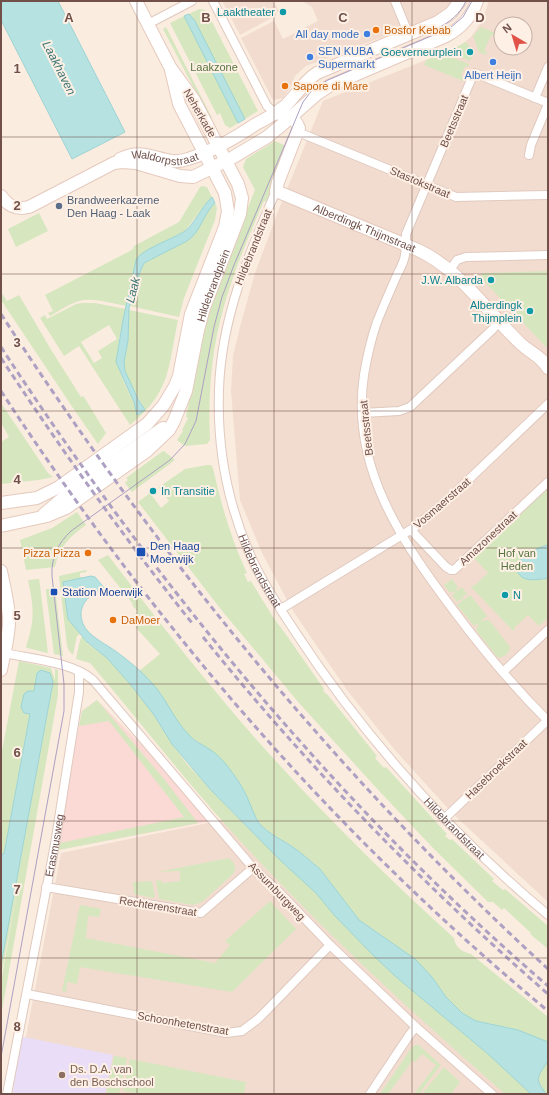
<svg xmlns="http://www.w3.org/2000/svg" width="549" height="1095" font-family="Helvetica,sans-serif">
<rect width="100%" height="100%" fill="#fbece0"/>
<path fill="#f2dccf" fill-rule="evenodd" d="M222 1H273L279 11 275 13 277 15 240 35Z
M302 1H453L445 9 433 18 306 66 295 76 290 88 283 98 273 100 241 38 274 21 283 39 318 21 312 7Z
M489 1H548V902L453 814 394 749 347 690 293 611 262 553 240 500 231 391 233 356 241 323 255 273 279 209 323 101 451 50 462 44 471 37 482 21ZM501 24H525V48H501Z
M242 816 548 1086V1094H15L61 853Z"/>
<path fill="#fbd9d4" d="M97 700 216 820 53 851 82 711Z"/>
<path fill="#e9ddf7" d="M19 1036 113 1055 105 1094H13Z"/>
<path fill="#d6e7bf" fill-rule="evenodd" d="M199 9 205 10 208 14 258 111 230 128 225 125 220 113 217 115 170 23Z
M166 27 212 118 210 119 163 29Z
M481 27 495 33 493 36 491 35 484 51 487 52 486 55 479 52 473 36Z
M466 42 474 52 470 61 447 52Z
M442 54 469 64 468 67 465 66 461 76 464 78 463 81 424 65 426 60Z
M275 141 288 147 268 202 264 201C249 236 233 272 223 310 211 352 208 396 210 440L207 444 185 446 177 440 183 431 182 430 188 418 186 417 203 328 214 293 255 190 243 167 246 159Z
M202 186 207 187 212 197 203 207 185 231 143 253 136 260 127 306C112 304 94 297 79 301 69 304 59 311 50 316L48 313 53 311 45 295 130 251 133 249 134 246 179 222 200 187Z
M215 203 217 208 215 220 184 298 179 317 130 306 140 272 144 263 191 238C201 228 204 213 215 203Z
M39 213 48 231 16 247 8 229Z
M548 271V346L547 347 545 346 481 278 480 276 483 273Z
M1 292 7 301 19 295 50 348 81 397 83 396 86 400 106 433 98 444 75 411 1 300Z
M82 303H95L126 309C121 331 113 355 122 377 127 390 135 401 137 415L145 410 127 377 124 369V363L128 341 129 310 178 320C168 368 171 392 130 425L79 346 64 356 40 318 45 315 47 319 76 304ZM109 325 117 339 98 351 102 358 94 363 81 342Z
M1 403 48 473 53 477 39 480 1 484V442L9 437 1 423Z
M163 451H164L175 460 132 492 125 483 128 480 126 478Z
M207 465H211L213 468C221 504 231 539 247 573L244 574 248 582 251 581 273 617 287 636 324 689 323 690 326 694H327L377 756 375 758 384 768 386 767 447 834 445 836 450 840 452 839 494 879 492 881 503 890 505 889 548 926V949L530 934 531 933 504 908 502 910 493 902H488L434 849 381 793 299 703 223 612 138 502 150 493 161 508 169 501 159 487 185 469Z
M548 487V618L539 626 528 615 514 628 515 629 513 631 471 587 473 585 474 586 488 573 475 559 474 560 472 559 507 525H511L513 523 514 519Z
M77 512 86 525C70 536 59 547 55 567L26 570 20 540 52 528Z
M108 555C151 612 195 668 242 723 308 799 379 870 454 938 455 947 462 952 471 954L548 1017V1042L518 1030 476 1021 462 1013 446 997 432 977 381 935 370 928 359 920 320 869C312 862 303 854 294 848 283 840 268 834 260 823 250 812 248 795 240 783 232 771 222 759 211 751 202 744 193 740 185 731 168 711 161 688 139 671L160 654 138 630 130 619 138 612 132 605 133 604 98 560Z
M86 570 87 572 80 573V577H88L63 582 68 619 80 634 77 636 73 655 69 651 67 646 59 576Z
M39 579 40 585 48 653 27 648 26 647C35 619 34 608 28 580Z
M452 579 458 587 456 589 457 591 462 587 467 594 462 597 464 600 470 595 487 616 481 621 489 620 510 647C509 654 504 658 497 657L476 630 479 623 474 626 457 605 462 601 460 599 457 602 452 595 455 593 454 591 450 593 444 585Z
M55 588 63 656 54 654 46 592V589Z
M82 636 88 644 107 658 131 685 146 703 172 744 187 764 234 814 316 893 335 916 373 955 395 976 488 1054 531 1094H505C407 1008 311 920 224 823 178 771 135 716 90 663L76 659 80 640Z
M19 661 51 668 55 680V669L58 670V695L1 1016V982L21 868 1 977V965L53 682 50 673H37L34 691 24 713 30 714 4 854H1V756Z
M97 700 164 779 198 823 53 851 55 844 184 817 109 721 79 726 82 711Z
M229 858C235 864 237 866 233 874L202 902 193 905 159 899 156 881 161 880 162 883 180 881V871L158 872Z
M152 881 155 897 153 898 134 894 133 882Z
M270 901 296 929 232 992 80 967 77 984 67 982 66 992 62 991 80 905 101 909 99 917 88 916 86 938 215 963 230 945 225 941Z
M415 1045H419L422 1048 441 1065 419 1094H414L436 1065 422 1054 415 1062 413 1060 388 1094H380L412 1047Z
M114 1056 127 1058 119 1094H106Z
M130 1059 246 1082 244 1094H142L123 1091Z
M548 1061V1094H546C536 1080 537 1074 548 1061Z
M444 1067 460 1082 451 1094H422Z"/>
<path fill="#b6e3e2" stroke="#9cd4d4" d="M1 1H58L125 132 72 159 1 20Z
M189 14 195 21 245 119 238 123 184 16Z
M212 197 215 203C203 214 201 232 187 241L144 263 140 272 129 308 128 341 124 362 125 371 138 399 145 410 137 415 134 402 116 362 123 320 136 260C142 249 173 239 185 231 193 226 202 206 212 197Z
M548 545V578C537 580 521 583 517 570 517 556 536 548 548 545Z
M91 576 95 577 106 590C91 591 77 605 82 621 86 636 107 644 118 653 129 661 141 671 150 681 166 697 173 719 189 735 195 742 202 744 209 749 219 755 227 765 234 775 241 784 246 794 250 804 253 811 255 817 259 823 268 834 283 840 294 848 303 854 311 862 320 869L359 920 415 959 432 977 446 997 462 1013 476 1021 518 1030 548 1042V1061L540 1073 538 1079 540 1085 546 1094H531L488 1054 395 976 373 955 335 916 316 893 280 860 210 789 172 744 154 715 131 685 107 658 87 642 68 619 63 582Z
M41 670 50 673 53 682 1 965V854H4L30 714 24 713 21 707 24 694 28 691H34L37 673Z"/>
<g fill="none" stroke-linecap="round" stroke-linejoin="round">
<g stroke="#e0c9bf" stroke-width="10">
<g id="street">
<path d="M213 1 267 106 275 113"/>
<path d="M395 1 409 35"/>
<path d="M148 24 192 1"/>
<path d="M535 98 548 67"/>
<path d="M548 103 475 73 473 75 406 234C406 241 406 249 405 255 404 262 400 269 397 275 390 291 383 307 377 322 371 339 367 357 364 375 350 466 402 542 454 611 483 650 514 687 548 721"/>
<path d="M298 132 456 197 548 195"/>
<path d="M529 155 531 145 548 104"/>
<path id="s1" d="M276 191C248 255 221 319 219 390 217 446 227 501 249 552 261 581 279 607 296 633 365 738 451 834 548 915"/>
<path d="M450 270 457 260 466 257 548 255"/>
<path d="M362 413 399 411 410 407 493 329 499 320"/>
<path d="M411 530 446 567 451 570H454L548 482"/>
<path d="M281 609 415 527 445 502 548 404"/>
<path d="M1 652C29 659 71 661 93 680L253 868 278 891 330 945 416 1027 492 1094"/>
<path d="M503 672 548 630"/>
<path d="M445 818 548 720"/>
<path d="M46 887 201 913 253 868"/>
<path d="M27 994 226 1033 242 1031 258 1019 267 1010 330 945"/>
<path id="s2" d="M7 1094 55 844 79 692V672"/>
<path d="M370 1094 410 1034 416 1027"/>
</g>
</g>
<g stroke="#e5c9bd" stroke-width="14">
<g id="secondary">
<path id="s3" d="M275 113C286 115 295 117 299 128L278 182 276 191 418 250C461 270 487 312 521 344 532 354 540 355 548 368"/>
<path id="s4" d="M120 159C150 145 162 168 188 159 213 151 235 138 256 124 266 119 276 113 285 106 296 96 303 82 317 73L438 22 451 13 460 1"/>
<path d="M1 196C8 206 16 210 29 207L114 163 122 162 136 163 180 176 193 177 230 159 267 137 283 124 317 94 329 86 446 36C461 28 471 18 477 1"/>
<path d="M1 503 37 498 59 487 147 424 163 406 175 386 179 376 191 314 225 227 228 211 225 193 179 104 171 70"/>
<path d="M44 514 64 497 163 428"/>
<path id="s5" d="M1 526 47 516 66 508 148 450 169 430 174 421 186 391 198 330 204 308 240 214 242 198 238 184 194 100 170 67 136 1"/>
<path d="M1 571C4 587 9 604 9 621 9 637 4 654 1 670"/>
</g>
</g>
<use href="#street" stroke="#fff" stroke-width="8"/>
<use href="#secondary" stroke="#fff" stroke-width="12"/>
<path stroke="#ada0c2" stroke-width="1" d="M438 28C450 22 460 14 466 1
M1 1057 64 711V684L52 576C51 558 58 543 71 531L170 460 185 444 196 421 214 327 222 297 234 265 303 102 313 89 328 80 450 28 463 17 472 1"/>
<path stroke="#ada0c2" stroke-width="3" stroke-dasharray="6 4" stroke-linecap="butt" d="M1 314C156 553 337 776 548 969
M1 347C155 583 334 802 548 986
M1 358C61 449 124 538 192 623
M1 391C154 625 332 832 548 1011
M203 637C307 766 423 885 548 994"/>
</g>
<path fill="none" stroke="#705049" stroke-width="1" stroke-opacity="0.55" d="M137 1V1094M274 1V1094M412 1V1094M1 137H548M1 274H548M1 411H548M1 548H548M1 684H548M1 821H548M1 958H548"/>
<g fill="#0f9aa8" stroke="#fef0e5" stroke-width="1.5">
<circle cx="283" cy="12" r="4"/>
<circle cx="470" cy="52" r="4"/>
<circle cx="491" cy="280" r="4"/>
<circle cx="530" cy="311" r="4"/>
<circle cx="153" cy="491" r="4"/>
<circle cx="505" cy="595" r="4"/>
</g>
<g fill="#e8710a" stroke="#fef0e5" stroke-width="1.5">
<circle cx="376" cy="30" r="4"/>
<circle cx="285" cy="86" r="4"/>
<circle cx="88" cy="553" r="4"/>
<circle cx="113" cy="620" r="4"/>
</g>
<g fill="#3f7fe0" stroke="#fef0e5" stroke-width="1.5">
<circle cx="367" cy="34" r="4"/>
<circle cx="310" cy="57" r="4"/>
<circle cx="493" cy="62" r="4"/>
</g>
<circle fill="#5c6f8a" stroke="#fef0e5" stroke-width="1.5" cx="59" cy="206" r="4"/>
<g fill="#1a4fb4" stroke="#fef0e5" stroke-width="1.5">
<rect x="136" y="547" width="10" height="10" rx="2"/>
<rect x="50" y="588" width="8" height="8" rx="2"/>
</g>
<circle fill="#8d6e63" stroke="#fef0e5" stroke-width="1.5" cx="62" cy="1075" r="4"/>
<g text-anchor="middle" stroke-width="4" stroke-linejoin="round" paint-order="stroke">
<g font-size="11" fill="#0d838f" stroke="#fef0e5" text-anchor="end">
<text x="275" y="16">Laaktheater</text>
<text x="462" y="56">Goeverneurplein</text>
<text x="483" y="284">J.W. Albarda</text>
<text x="522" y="309">Alberdingk<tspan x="522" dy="13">Thijmplein</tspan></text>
<text x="161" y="495" text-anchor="start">In Transitie</text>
<text x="513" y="599" text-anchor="start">N</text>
</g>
<g font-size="11" fill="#c56008" stroke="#fef0e5" text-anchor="start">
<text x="384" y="34">Bosfor Kebab</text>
<text x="293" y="90">Sapore di Mare</text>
<text x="80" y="557" text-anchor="end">Pizza Pizza</text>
<text x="121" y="624">DaMoer</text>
</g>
<g font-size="11" fill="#366cbe" stroke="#fef0e5" text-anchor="end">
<text x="359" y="38">All day mode</text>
<text x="318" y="55" text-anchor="start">SEN KUBA<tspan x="318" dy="13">Supermarkt</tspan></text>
<text x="493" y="79" text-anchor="middle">Albert Heijn</text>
</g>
<g font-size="11" fill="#597642" stroke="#fef0e5">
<text x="214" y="71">Laakzone</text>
<text x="517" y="557">Hof van<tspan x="517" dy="13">Heden</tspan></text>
</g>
<g font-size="11" fill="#705049" stroke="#fef0e5">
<text transform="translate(200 113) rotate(60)" y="4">Neherkade</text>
<text transform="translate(454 121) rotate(-67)" y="4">Beetsstraat</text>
<text dy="4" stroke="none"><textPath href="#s4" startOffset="46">Waldorpstraat</textPath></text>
<text transform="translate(420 182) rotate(23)" y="4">Stastokstraat</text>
<text dy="4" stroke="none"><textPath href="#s3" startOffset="193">Alberdingk Thijmstraat</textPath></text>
<text transform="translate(253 247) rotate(-68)" y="4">Hildebrandstraat</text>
<text dy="4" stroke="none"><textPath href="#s5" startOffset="349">Hildebrandplein</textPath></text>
<text transform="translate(366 428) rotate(-96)" y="4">Beetsstraat</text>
<text transform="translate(442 503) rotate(-41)" y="4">Vosmaerstraat</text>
<text transform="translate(488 538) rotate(-43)" y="4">Amazonestraat</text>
<text dy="4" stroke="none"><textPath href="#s1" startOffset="396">Hildebrandstraat</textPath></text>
<text transform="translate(496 769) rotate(-44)" y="4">Hasebroekstraat</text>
<text dy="4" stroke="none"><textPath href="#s1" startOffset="720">Hildebrandstraat</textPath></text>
<text dy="4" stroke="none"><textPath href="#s2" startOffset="253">Erasmusweg</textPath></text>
<text transform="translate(277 891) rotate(46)" y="4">Assumburgweg</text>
<text transform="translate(158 906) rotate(9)" y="4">Rechterenstraat</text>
<text transform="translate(183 1023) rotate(10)" y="4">Schoonhetenstraat</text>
</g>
<g font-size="11" fill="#4e5e75" stroke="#fef0e5" text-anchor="start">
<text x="67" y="204">Brandweerkazerne<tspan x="67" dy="13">Den Haag - Laak</tspan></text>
</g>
<g font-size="11" fill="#164399" stroke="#fef0e5" text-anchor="start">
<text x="150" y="550">Den Haag<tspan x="150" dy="13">Moerwijk</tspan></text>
<text x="62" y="596">Station Moerwijk</text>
</g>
<g font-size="11" fill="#785e54" stroke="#fef0e5" text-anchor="start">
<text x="70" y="1073">Ds. D.A. van<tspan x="70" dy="13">den Boschschool</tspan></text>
</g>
<g font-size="12" font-style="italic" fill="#3d7676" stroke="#fef0e5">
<text transform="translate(59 68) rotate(63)" y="4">Laakhaven</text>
<text transform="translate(133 290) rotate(-76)" y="4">Laak</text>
</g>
</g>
<g font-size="13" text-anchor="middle" font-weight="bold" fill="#705049" stroke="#fef0e5" stroke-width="4" stroke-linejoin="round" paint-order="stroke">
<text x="69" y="22">A</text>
<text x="206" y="22">B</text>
<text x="343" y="22">C</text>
<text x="480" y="22">D</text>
<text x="17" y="73">1</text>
<text x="17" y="210">2</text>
<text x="17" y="347">3</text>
<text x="17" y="484">4</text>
<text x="17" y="620">5</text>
<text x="17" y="757">6</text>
<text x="17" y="894">7</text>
<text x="17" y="1031">8</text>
</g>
<rect width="549" height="1095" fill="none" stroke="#705049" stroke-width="4"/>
<g transform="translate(513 36) rotate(322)"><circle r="19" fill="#fef0e5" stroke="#c5b0a7"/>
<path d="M0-3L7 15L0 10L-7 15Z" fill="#e15249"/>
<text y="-6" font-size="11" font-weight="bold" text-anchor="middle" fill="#705049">N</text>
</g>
</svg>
